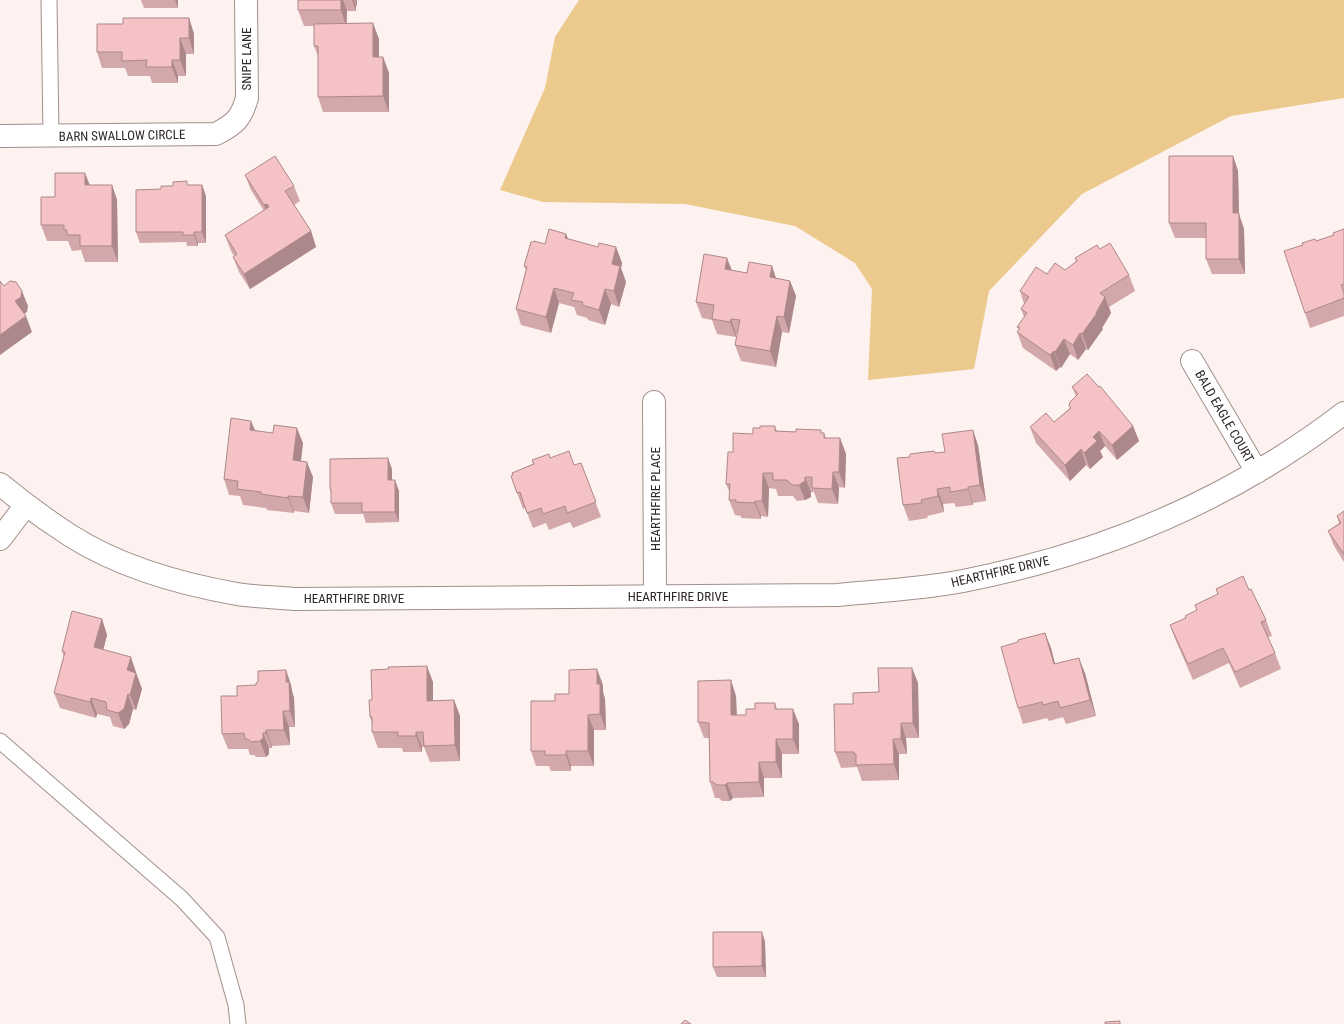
<svg xmlns="http://www.w3.org/2000/svg" width="1344" height="1024" font-family="'Roboto Condensed',sans-serif">
<rect width="100%" height="100%" fill="#fdf2ef"/>
<path fill="#ecc98d" d="M579 0H1344V98L1231 116 1082 194 989 291 974 369 868 380 872 289 855 263 795 226 685 204 543 202 500 190 545 88 555 37Z"/>
<g fill="none" stroke-linecap="round" stroke-linejoin="round">
<g stroke="#a0908b" stroke-width="17">
<path id="service" d="M49 0 51 135
M0 741 182 899 217 937 236 1005 238 1024"/>
</g>
<g stroke="#a0908b" stroke-width="24">
<path id="minor" d="M0 136 216 134C235 124 241 119 247 98L246 0
M1192 361 1257 472
M654 402 655 596
M0 484C23 503 46 520 71 536 120 567 180 584 237 594 255 597 275 597 294 599L837 595C879 591 921 589 963 581 1101 554 1232 499 1344 413
M0 539 26 505"/>
</g>
<use href="#service" stroke="#fff" stroke-width="15"/>
<use href="#minor" stroke="#fff" stroke-width="22"/>
</g>
<path fill="#d3a8aa" d="M141 0H178V8H144Z
M298 0H357V6H356V11H347V23L379 39V57H383L389 73V112H323L318 97V56L314 46V26H304L298 10Z
M189 18 194 34V54H186V76H178V83H152L150 76H128L125 68H102L97 52 123 24Z
M1233 156 1238 171 1239 214 1244 229 1245 274H1212L1206 259V238H1175L1169 223Z
M245 175 294 186 300 201 294 205 311 231 316 247 250 289 239 272 233 257 234 256 231 251 225 235 264 211 251 190Z
M90 185H112L117 200 118 262H85L81 250 72 251 68 241H47L41 225 55 197Z
M188 185H202L206 196V243H198V246H187L186 242 140 243 136 232 161 189 173 186Z
M1344 229V316L1310 328 1305 313 1316 241 1334 235Z
M566 234 568 239 598 247H616L622 263 621 268 626 282 619 307 611 304 605 325 588 320 587 318 577 315 574 307 559 303 551 333 521 325 516 309 526 270 524 266 545 244Z
M1100 249 1129 275 1135 291 1109 307 1111 313 1102 328 1103 329 1088 350 1086 349 1078 360 1070 354 1061 368 1060 367 1056 371 1023 348 1017 332 1019 330 1017 327 1024 317 1021 309 1024 304 1020 291 1047 274 1065 270 1076 262 1075 258Z
M772 266 776 278 790 281 796 296 789 333 782 332 776 367 741 361 735 345 737 334H736V337L717 334 712 320 702 318 696 302 732 270 747 273Z
M1072 387 1133 426 1139 441 1117 460 1105 446 1100 451 1103 457 1090 469 1086 465 1070 481 1036 443 1030 427 1054 422 1070 408 1069 406 1076 396Z
M251 421 255 430 303 443 301 461 313 477 309 513 294 511V513L267 510 266 508 243 505 240 496 229 495 224 479Z
M775 426 777 431 824 433 826 438H840L846 454 845 488 839 487 838 504 818 503 814 492H811V497L805 500 797 501 793 496H778L776 489 769 488 768 517 761 516V519L741 518V516L735 515 729 500 730 493 726 484 733 452 753 434 760 428Z
M978 445 986 501 973 503V505L956 507 954 503 943 504 944 512 927 516 928 518 909 521 903 505 935 453 945 452Z
M551 458 574 465 581 463 601 517 573 528 570 522 549 530 546 523 533 528 525 508 523 509 511 476 513 475 512 473 533 464 532 460Z
M392 469V480L399 491V522L366 523 363 514H335L331 503V493L330 489Z
M1344 511V562L1334 546 1328 531 1339 523 1337 516Z
M1216 589 1249 590 1266 620 1272 636 1268 637 1275 653 1281 669 1240 688 1229 663 1193 680 1176 641 1170 625 1185 618 1197 610 1195 605 1218 594Z
M102 619 107 635 103 650 136 672 142 689 136 710 133 709 129 724 124 729 113 726 110 717 97 714 96 718 60 708 54 693 64 657 62 651Z
M1045 633 1051 648 1055 664 1085 673 1096 716 1066 724 1063 717 1049 721 1047 718 1023 724 1018 708V642Z
M912 668 918 683 919 738H906L907 754H899V780L862 781 857 767 841 768 835 752 853 704 879 692Z
M286 670 291 685 292 691 294 698 295 727H289L290 745 272 746V748H269V754L266 757H256L254 755H250L248 749H228L222 734 237 696 256 685 258 682Z
M433 682V701L454 700 460 716V761L430 762 424 747H422V752H403L402 748H378L372 732V723L370 717Z
M603 685V692L605 699 606 730H594V766H571V771H551L549 766H536L531 751 555 701 569 694Z
M736 696 737 715H746L755 709 775 703 777 709 799 724V754H782V778H764V797L733 798 730 801H722L719 798H715L710 782 709 738H704L698 722Z
M762 932 765 942 766 977H717L713 967Z"/>
<path fill="#ac888b" d="M175 0H178V8Z
M341 0H343L347 11 346 26 341 10Z
M352 0H354L356 6V11Z
M355 0H357V6Z
M189 18 194 34V54L189 38Z
M373 23 379 39V73L373 57Z
M180 38 186 54V76L180 60Z
M383 57 389 73V112L383 96Z
M172 60 178 76V83L172 67Z
M1233 156 1238 171 1239 214 1244 229 1245 274 1239 259 1233 213Z
M85 173 91 188 85 185Z
M112 185 117 200 118 262 112 246Z
M202 185 206 196V243L202 232Z
M267 204 273 219 270 221 264 205Z
M311 231 316 247 250 289 244 274Z
M194 232 198 243V246L194 235Z
M566 234 572 249 565 238Z
M616 247 622 263 621 268 626 282 619 307 614 291 612 264Z
M727 258 733 273 725 269Z
M772 266 777 282 770 277Z
M790 281 796 296 789 333 784 317Z
M554 288 559 303 551 333 546 317Z
M605 289 611 304 605 325 599 310Z
M22 291 28 306 27 312 21 316 15 301Z
M1105 297 1111 313 1102 328 1103 329 1088 350 1082 334Z
M26 316 32 332 0 355V335Z
M777 316 782 332 776 367 770 351Z
M731 319 736 334V337L730 322Z
M1080 333 1086 349 1078 360 1073 345Z
M1064 339 1070 354 1061 368 1055 352Z
M1054 351 1060 367 1056 371 1050 355Z
M251 421 257 436 250 430Z
M1133 426 1139 441 1117 460 1112 445Z
M297 428 303 443 299 476 293 460Z
M973 430 978 445 986 501 980 485Z
M1099 431 1105 446 1100 451 1103 457 1090 469 1084 453 1093 437Z
M840 438 846 454 845 488 839 472Z
M1081 449 1086 465 1070 481 1065 465Z
M388 458 392 469V491L388 480Z
M307 462 313 477 309 513 303 497Z
M833 472 839 487 838 504 832 489Z
M763 473 769 488 768 517 762 501Z
M805 477 811 492V497L805 500 799 485Z
M395 480 399 491V522L395 512Z
M968 487 973 503V505L968 489Z
M937 489 943 504 944 512 938 496Z
M288 496 294 511V513L288 498Z
M755 501 761 516V519L755 503Z
M102 619 107 635 100 663 94 647Z
M1045 633 1051 648 1059 680 1054 664Z
M131 657 136 672 132 686 127 670Z
M1079 658 1085 673 1096 716 1090 700Z
M427 666 433 682V716L427 701Z
M912 668 918 683 919 738 913 723Z
M597 669 603 685V692L605 699 606 730 600 714 597 684Z
M286 670 291 685 292 691 294 698 295 727 290 711Z
M136 673 142 689 136 710 130 695Z
M731 680 736 696 737 730 731 715Z
M128 694 133 709 129 724 124 729 118 713Z
M91 698 97 714 96 718 90 702Z
M454 700 460 716V761L455 745Z
M793 709 799 724V754L793 739Z
M283 711 289 727 290 745 284 730Z
M588 715 594 730V766L588 751Z
M901 723 906 738 907 754 901 739Z
M266 730 272 746V748L266 733Z
M416 732 422 747V752L416 736Z
M263 733 269 748V754L266 757 260 741Z
M776 739 782 754V778L776 762Z
M893 739 899 754V780L894 764Z
M566 751 571 766V771L566 755Z
M759 762 764 778V797L759 782Z
M727 783 733 798 730 801 725 785Z
M762 932 765 942 766 977 762 966Z"/>
<path fill="#f5c3c6" stroke="#ac888b" d="M298 0H341V10H298Z
M123 18H189V38H180V60H172V67H146L147 60 122 61V52H97V24H123Z
M373 23V57H383V96L318 97V46H314V24Z
M275 156 294 186 285 191 311 231 244 274 233 257 237 254 225 235 269 207 267 204 264 205 245 175Z
M1169 156H1233V213H1239V259H1206V223H1169Z
M55 173H85V185H112V246H80V235H67V230H64V225H41V197H55Z
M187 181V185H202V232H194V235H183V232H136V190L161 189V186H173V182Z
M549 229 566 234 565 238 598 247 599 243 616 247 612 264 620 266 614 291 605 289 599 310 582 305 583 302 571 300 574 293 554 288 546 317 516 309 527 267 524 266 531 242H533L534 241 545 244Z
M1344 229V284L1341 285 1344 293V298L1305 313 1284 251 1303 245 1302 243 1315 239 1316 241 1334 235 1333 233Z
M1110 243 1129 275 1100 293 1105 297 1096 313H1097L1082 334 1080 333 1073 345 1064 339 1055 352 1054 351 1050 355 1017 332 1020 328 1017 327 1027 313 1021 309 1029 297 1020 291 1036 267 1047 274 1055 263 1065 270 1077 261 1075 258 1097 245 1100 249Z
M704 254 727 258 725 269 747 273 749 262 772 266 770 277 790 281 784 317 777 316 770 351 735 345 740 320 731 319 730 322 712 319 714 305 696 302Z
M0 281 4 286 10 281 16 282 22 291 21 297 15 301 26 316 0 335Z
M1087 374 1099 387 1100 386 1133 426 1112 445 1099 431 1093 437 1097 441 1084 453 1081 449 1065 465 1030 427 1046 413 1054 422 1071 408 1069 406 1070 402 1078 394 1072 387Z
M231 418 251 421 250 430 273 433 274 425 297 428 293 460 307 462 303 497 288 496V498L261 494V492L237 489 238 481 224 479Z
M760 426H775V431L796 432V429L821 430V433H824V438H840L839 472H833L832 489 812 488V477H805V481L799 485H792L787 480H773V473H763L762 501H755V503L736 502V500H729L730 484H726L728 452H733V433L753 434V428H760Z
M973 430 980 485 968 487V489L950 492V487L937 489 938 496 921 500 922 503 903 505 897 458 910 457V454L934 451 935 453 945 452 942 434Z
M569 451 574 465 581 463 596 502 567 513 565 506 543 514 541 508 527 513 520 492 517 493 511 476 513 475 512 473 534 464 532 460 549 454 550 458Z
M388 458V480H395V512H362V503H331V489H330V459Z
M1344 511V554L1328 531 1341 523 1337 516Z
M1243 576 1249 590 1251 589 1266 620 1261 622 1275 653 1235 672 1223 648 1188 664 1170 625 1186 618 1185 616 1197 610 1195 605 1218 594 1216 589Z
M72 611 102 619 94 647 131 657 127 670 136 673 130 695 128 694 124 709 118 713 107 710 106 702 91 698 90 702 54 693 65 652 62 651Z
M1045 633 1054 664 1079 658 1090 700 1060 708 1058 701 1043 705 1042 702 1018 708 1001 647 1018 642V640Z
M427 666V701L454 700 455 745 424 746 423 732H416V736H398V732H372V717H370L369 700H372L371 670 389 669 388 667Z
M878 668H912L913 723H901V739H893L894 764 856 765V754H854V752H835L834 704H853V693L879 692Z
M597 669V684H600V714L588 715V751H566V755H545V751H531V701H555V694H569V670Z
M286 670V682H289L290 711H283L284 730H266V733H263V738L260 741 251 742 248 739H245L244 733 222 734 221 696H237V686L256 685V683L258 682V671Z
M731 680V715H746V709H755V703H775V709H793V739H776V762H759V782L727 783 725 785H717L713 782H710L709 723 698 722V681Z
M713 932H762V966L713 967Z
M685 1020 691 1024H681Z
M1120 1021V1024H1105V1022Z"/>
<g text-anchor="middle" stroke-width="3.5" stroke-linejoin="round" paint-order="stroke">
<g font-size="13" fill="#2e2826" stroke="#fff">
<text transform="translate(246 59) rotate(-90)" y="5">SNIPE LANE</text>
<text transform="translate(122 135) rotate(-1)" y="5">BARN SWALLOW CIRCLE</text>
<text transform="translate(1225 416) rotate(60)" y="5">BALD EAGLE COURT</text>
<text transform="translate(655 499) rotate(-90)" y="5">HEARTHFIRE PLACE</text>
<text transform="translate(1000 571) rotate(-13)" y="5">HEARTHFIRE DRIVE</text>
<text x="678" y="601">HEARTHFIRE DRIVE</text>
<text x="354" y="603">HEARTHFIRE DRIVE</text>
</g>
</g>
</svg>
